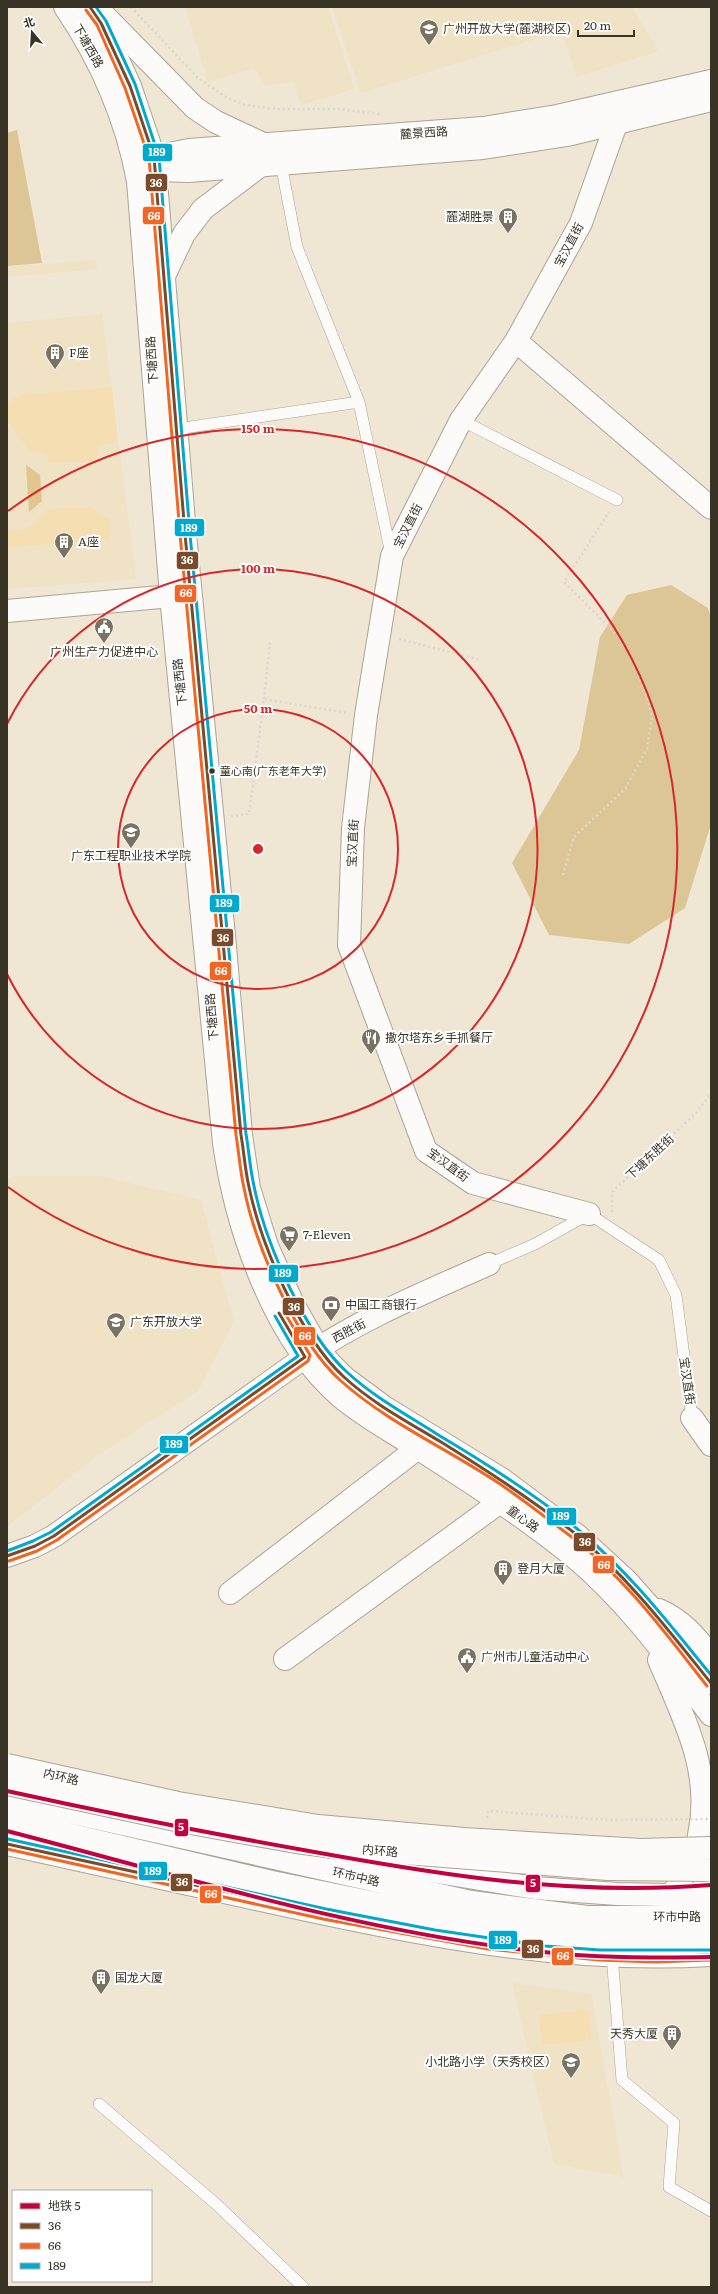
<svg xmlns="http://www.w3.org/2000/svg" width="718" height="2294" font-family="Literata,'Noto Sans SC',serif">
<rect width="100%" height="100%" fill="#efe6d4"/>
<path fill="#f0e2c4" d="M185 7H328L354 89 301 105 293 82 265 86 254 68 208 82Z
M332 7H632L659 51 577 77 561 31 361 93Z
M96 260 97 269 7 277V267Z
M102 314 136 579 7 589V323Z
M15 1176H100L201 1200 234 1322 198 1391 98 1455 7 1527V1179Z
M512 1983 591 1994 624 2177 554 2164Z"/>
<path fill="#f5dfb2" d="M112 387 118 442 98 446 96 462 49 463 47 454 29 450 7 420V404L20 395Z
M91 507 109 520 110 539 7 547V531L30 527 48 509Z
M588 2010 591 2040 542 2045 539 2015Z"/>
<path fill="#ddc695" d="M17 130 42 263 7 266V133Z
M671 585 708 608 711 619V824L685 908 629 944 549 935 512 863 579 750 600 637 627 595Z"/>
<path fill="#e1c68d" d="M26 465 40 475 42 501 29 512Z"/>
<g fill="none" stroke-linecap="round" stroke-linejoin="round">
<g stroke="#aba496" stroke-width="12">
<path id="service" d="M281 164 297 247 359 402 391 554
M461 420 617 500
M177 429 359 402
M489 1264 535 1244 589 1214 659 1260 676 1295 692 1418
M612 1955 622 2080 674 2123 669 2187 711 2211
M99 2104 215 2203 303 2287"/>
</g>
<g stroke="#aba496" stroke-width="24">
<path id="minor" d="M516 341 711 508
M7 611 171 596
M589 1214 473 1183 426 1151 349 945 353 828 366 715 392 556 461 420 516 341 581 223 616 124
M305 1357C362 1318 426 1292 489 1264
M692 1418 711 1445
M230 1593 418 1448
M285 1659 500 1502"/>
</g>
<g stroke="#aba496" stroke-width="24">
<path id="tertiary" d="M96 7 195 108 216 122 259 142
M137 165 154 157 189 150 483 128 557 116 711 81
M136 166 156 170 188 171 483 148 567 135 711 100
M164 276 184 234 203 209 260 166
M7 1556 35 1546 54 1536 305 1357"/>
</g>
<g stroke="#aba496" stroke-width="24">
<path id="primary" d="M7 1844C95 1864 183 1882 270 1902 415 1934 562 1964 711 1955
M340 1856 535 1888 617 1894 711 1896"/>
</g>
<g stroke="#aba496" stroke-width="24">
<path id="trunk" d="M65 7C101 60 126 117 138 181L171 596 224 1143C236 1228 274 1340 341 1397 365 1417 393 1432 419 1449 472 1483 525 1517 573 1556 628 1602 668 1658 711 1715
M90 7 101 23 130 86 154 157 185 534 225 946 241 1135 249 1188 267 1246 293 1304 318 1348 330 1363 345 1378 384 1407 503 1480 578 1536 626 1580 650 1607 711 1683
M659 1610C682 1620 695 1636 711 1656
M659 1660C683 1717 713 1771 699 1835 698 1842 697 1850 694 1856 688 1870 679 1883 671 1896
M7 1798 471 1902 587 1917H711
M7 1820 272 1882 452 1919 541 1931 639 1937H711
M230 1893 277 1891"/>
</g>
<path stroke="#dbd8d2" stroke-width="2.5" stroke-dasharray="2 3" stroke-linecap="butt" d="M131 7 197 77 226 97 245 105 276 109H338L380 114
M399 639 481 660
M264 699 270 643
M231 816 249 814 264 699 347 713
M563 875 574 837 625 789 647 749 652 716 647 697 631 656 618 636 564 582 609 512
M612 1212V1192L696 1113 711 1093"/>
<use href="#service" stroke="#fdfbf9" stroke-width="11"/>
<use href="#minor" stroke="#fdfbf9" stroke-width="22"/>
<use href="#tertiary" stroke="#fdfbf9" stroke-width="22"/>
<use href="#primary" stroke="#fdfbf9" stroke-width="22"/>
<use href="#trunk" stroke="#fdfbf9" stroke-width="22"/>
<g stroke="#aba496" stroke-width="24" stroke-linecap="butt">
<path id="trunk-bridge" d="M7 1765 178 1803 318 1826 464 1839 641 1850 711 1848
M7 1784 185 1822 296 1842 342 1848 608 1869 711 1870"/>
</g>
<path stroke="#dbd8d2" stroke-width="2.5" stroke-dasharray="2 3" stroke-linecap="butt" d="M487 1818 488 1811 609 1820 711 1819"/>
<use href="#trunk-bridge" stroke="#fdfbf9" stroke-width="22"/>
<g stroke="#fff" stroke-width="6">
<path id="bus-1" d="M90 7 101 23 130 86 154 157 185 534 241 1135C244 1152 245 1170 249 1187 261 1245 300 1337 344 1377 372 1403 408 1422 441 1442 488 1471 534 1501 577 1535 629 1578 669 1631 711 1683
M7 1556 35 1546 54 1536 305 1357 279 1313
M7 1844C82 1861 157 1877 232 1893 353 1920 475 1948 600 1955 637 1957 674 1956 711 1955"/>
</g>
<g stroke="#fff" stroke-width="6">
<path id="bus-2" d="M86 10 97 25 125 88 149 158 180 534 236 1135C239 1153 240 1171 244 1188 255 1245 297 1342 341 1381 388 1423 448 1449 500 1484 525 1501 549 1520 573 1538 626 1579 666 1634 707 1686
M9 1561 37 1551 57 1540 308 1361 310 1355 283 1310
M7 1849 323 1919 488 1949 599 1960 655 1962 711 1960"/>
</g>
<g stroke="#fff" stroke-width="6">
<path id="bus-3" d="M96 7 106 21 135 84 159 157 190 534 246 1134C249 1151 250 1169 254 1186 265 1242 305 1335 348 1373 375 1398 409 1416 440 1436 489 1465 537 1496 581 1532 631 1574 670 1625 711 1675
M7 1551 33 1541 51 1532 298 1356 275 1316
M8 1839 326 1909 435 1930 545 1946 600 1950H711"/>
</g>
<use href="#bus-1" stroke="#7a4b2a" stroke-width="3"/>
<use href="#bus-2" stroke="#f26522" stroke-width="3"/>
<use href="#bus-3" stroke="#00a9ce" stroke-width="3"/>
<g stroke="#fff" stroke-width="7">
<path id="metro-1" d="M7 1791C107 1813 208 1833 309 1851 446 1876 571 1896 711 1885
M7 1831C181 1876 356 1931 534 1951 593 1958 652 1958 711 1957"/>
</g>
<use href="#metro-1" stroke="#c5003e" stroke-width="4"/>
</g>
<g fill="none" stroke="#d62828" stroke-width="2">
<circle cx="258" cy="849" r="140"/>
<path d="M7 724A280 280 0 1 1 7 974"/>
<path d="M8 511A420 420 0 1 1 8 1187"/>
</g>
<defs>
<g id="university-pin" transform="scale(1)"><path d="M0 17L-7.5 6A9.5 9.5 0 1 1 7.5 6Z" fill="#797263" stroke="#fff"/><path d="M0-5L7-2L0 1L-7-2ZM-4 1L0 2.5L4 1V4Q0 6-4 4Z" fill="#fff"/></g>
<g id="building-pin" transform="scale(1)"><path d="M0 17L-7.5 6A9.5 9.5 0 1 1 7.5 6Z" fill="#797263" stroke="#fff"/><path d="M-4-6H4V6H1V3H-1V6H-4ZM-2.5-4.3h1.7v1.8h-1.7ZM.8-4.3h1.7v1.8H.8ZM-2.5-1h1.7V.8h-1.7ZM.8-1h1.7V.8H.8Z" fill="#fff"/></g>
<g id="civic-pin" transform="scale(1)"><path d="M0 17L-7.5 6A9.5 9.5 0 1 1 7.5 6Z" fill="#797263" stroke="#fff"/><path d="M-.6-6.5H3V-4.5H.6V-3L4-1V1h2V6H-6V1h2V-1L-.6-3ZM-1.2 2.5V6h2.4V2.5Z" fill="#fff"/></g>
<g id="restaurant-pin" transform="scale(1)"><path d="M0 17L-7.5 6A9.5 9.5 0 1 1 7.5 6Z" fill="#797263" stroke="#fff"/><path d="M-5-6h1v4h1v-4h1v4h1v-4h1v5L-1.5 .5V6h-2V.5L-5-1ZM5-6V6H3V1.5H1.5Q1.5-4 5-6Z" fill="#fff"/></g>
<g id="supermarket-pin" transform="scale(1)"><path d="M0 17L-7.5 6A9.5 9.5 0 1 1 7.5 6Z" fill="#797263" stroke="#fff"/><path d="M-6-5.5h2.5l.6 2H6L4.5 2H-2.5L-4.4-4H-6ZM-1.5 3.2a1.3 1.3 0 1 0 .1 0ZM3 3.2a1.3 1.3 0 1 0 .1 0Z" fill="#fff"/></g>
<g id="bank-pin" transform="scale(1)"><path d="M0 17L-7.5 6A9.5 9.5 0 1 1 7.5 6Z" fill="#797263" stroke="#fff"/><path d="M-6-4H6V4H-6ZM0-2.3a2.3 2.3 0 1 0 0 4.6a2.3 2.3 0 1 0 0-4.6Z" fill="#fff"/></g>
<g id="school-pin" transform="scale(1)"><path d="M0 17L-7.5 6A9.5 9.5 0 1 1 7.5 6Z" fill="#797263" stroke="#fff"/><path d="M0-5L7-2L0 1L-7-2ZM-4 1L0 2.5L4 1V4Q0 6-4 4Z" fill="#fff"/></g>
</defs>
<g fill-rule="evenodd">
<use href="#university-pin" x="429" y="29"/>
<use href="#building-pin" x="508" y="217"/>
<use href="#building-pin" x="55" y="353"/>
<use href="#building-pin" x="64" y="542"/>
<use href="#civic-pin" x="104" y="627"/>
<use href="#university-pin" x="131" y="832"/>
<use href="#restaurant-pin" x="371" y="1038"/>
<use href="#supermarket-pin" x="289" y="1235"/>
<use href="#bank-pin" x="331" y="1305"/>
<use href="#university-pin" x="116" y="1322"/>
<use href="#building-pin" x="503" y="1569"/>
<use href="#civic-pin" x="467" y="1657"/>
<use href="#building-pin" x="101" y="1978"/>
<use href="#building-pin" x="672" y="2034"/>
<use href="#school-pin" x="571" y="2062"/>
</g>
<circle fill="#393326" stroke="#fff" stroke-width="1.5" cx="212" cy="771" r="3.5"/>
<g text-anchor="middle" stroke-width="4" stroke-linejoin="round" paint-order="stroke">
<g font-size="11" fill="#393326" stroke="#fff" text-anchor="start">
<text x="220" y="775">童心南(广东老年大学)</text>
</g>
<g font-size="12" fill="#393326" stroke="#fff" text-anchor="start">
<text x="443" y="33">广州开放大学(麓湖校区)</text>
<text x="494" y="221" text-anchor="end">麓湖胜景</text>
<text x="69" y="357">F座</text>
<text x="78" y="546">A座</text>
<text x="104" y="656" text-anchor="middle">广州生产力促进中心</text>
<text x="131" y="860" text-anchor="middle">广东工程职业技术学院</text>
<text x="385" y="1042">撒尔塔东乡手抓餐厅</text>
<text x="303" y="1239">7-Eleven</text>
<text x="345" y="1309">中国工商银行</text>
<text x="130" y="1326">广东开放大学</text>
<text x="517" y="1573">登月大厦</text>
<text x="481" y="1661">广州市儿童活动中心</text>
<text x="115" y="1982">国龙大厦</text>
<text x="658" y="2038" text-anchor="end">天秀大厦</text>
<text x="557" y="2066" text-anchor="end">小北路小学（天秀校区）</text>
</g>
<g font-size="12" fill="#393326" stroke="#fff">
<text transform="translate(88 46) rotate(60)" y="4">下塘西路</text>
<text transform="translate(424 133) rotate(-4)" y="4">麓景西路</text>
<text transform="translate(569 245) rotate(-62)" y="4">宝汉直街</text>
<text transform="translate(152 360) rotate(-94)" y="4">下塘西路</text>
<text transform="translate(408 526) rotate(-63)" y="4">宝汉直街</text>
<text transform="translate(180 682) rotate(-96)" y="4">下塘西路</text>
<text transform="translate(353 843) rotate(-87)" y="4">宝汉直街</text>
<text transform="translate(212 1017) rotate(-95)" y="4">下塘西路</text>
<text transform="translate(650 1157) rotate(-43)" y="4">下塘东胜街</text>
<text transform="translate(448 1165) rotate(36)" y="4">宝汉直街</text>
<text transform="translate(349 1331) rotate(-28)" y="4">西胜街</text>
<text transform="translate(687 1381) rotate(82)" y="4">宝汉直街</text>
<text transform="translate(523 1519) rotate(36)" y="4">童心路</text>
<text transform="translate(61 1777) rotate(13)" y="4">内环路</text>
<text transform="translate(380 1851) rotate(5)" y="4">内环路</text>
<text transform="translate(356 1877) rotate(13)" y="4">环市中路</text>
<text x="677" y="1921">环市中路</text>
</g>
</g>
<circle cx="258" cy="849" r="6" fill="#d62828" stroke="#fff" stroke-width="2"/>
<g font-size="12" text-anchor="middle" font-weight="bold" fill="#d62828" stroke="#fff" stroke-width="4" stroke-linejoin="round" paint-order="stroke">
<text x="258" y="433">150 m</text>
<text x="258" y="573">100 m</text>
<text x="258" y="713">50 m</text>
</g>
<g stroke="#fff" stroke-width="1.5">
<rect x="142" y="143" width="31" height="19" rx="4" fill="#00a9ce"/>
<rect x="145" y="173" width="23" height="19" rx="4" fill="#7a4b2a"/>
<rect x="142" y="206" width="23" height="19" rx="4" fill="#f26522"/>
<rect x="174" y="518" width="31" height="19" rx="4" fill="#00a9ce"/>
<rect x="176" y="551" width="23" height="19" rx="4" fill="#7a4b2a"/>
<rect x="174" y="584" width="23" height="19" rx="4" fill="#f26522"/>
<rect x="209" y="894" width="31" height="19" rx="4" fill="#00a9ce"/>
<rect x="211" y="928" width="23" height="19" rx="4" fill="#7a4b2a"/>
<rect x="209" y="961" width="23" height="20" rx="4" fill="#f26522"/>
<rect x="268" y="1264" width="31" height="19" rx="4" fill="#00a9ce"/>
<rect x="282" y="1297" width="23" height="19" rx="4" fill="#7a4b2a"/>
<rect x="293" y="1326" width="23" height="20" rx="4" fill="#f26522"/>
<rect x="159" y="1435" width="30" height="19" rx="4" fill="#00a9ce"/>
<rect x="546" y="1507" width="31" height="19" rx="4" fill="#00a9ce"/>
<rect x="573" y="1532" width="23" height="20" rx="4" fill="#7a4b2a"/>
<rect x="592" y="1555" width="23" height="19" rx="4" fill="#f26522"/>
<rect x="174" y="1818" width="15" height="19" rx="4" fill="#c5003e"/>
<rect x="138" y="1861" width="30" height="20" rx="4" fill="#00a9ce"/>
<rect x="170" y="1873" width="23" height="19" rx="4" fill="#7a4b2a"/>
<rect x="525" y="1874" width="16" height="19" rx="4" fill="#c5003e"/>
<rect x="199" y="1885" width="23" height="19" rx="4" fill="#f26522"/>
<rect x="488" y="1930" width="30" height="20" rx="4" fill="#00a9ce"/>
<rect x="521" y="1939" width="23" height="20" rx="4" fill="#7a4b2a"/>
<rect x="551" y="1947" width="23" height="19" rx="4" fill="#f26522"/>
</g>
<g font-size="11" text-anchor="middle" font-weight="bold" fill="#fff">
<text x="157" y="156">189</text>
<text x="156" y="187">36</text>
<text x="154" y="220">66</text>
<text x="189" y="532">189</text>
<text x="187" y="564">36</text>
<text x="186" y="597">66</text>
<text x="224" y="907">189</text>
<text x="223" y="942">36</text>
<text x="221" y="975">66</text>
<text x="283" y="1277">189</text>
<text x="294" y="1311">36</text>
<text x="305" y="1340">66</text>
<text x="174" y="1448">189</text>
<text x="561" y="1520">189</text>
<text x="585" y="1546">36</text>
<text x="604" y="1569">66</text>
<text x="181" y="1831">5</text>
<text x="153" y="1875">189</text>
<text x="182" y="1886">36</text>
<text x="533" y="1887">5</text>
<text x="211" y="1898">66</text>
<text x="503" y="1944">189</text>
<text x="533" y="1953">36</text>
<text x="563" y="1960">66</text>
</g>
<rect width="718" height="2294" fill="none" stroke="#393326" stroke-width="16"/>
<rect x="12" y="2190" width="140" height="92" fill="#ffffff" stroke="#b0ada8"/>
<rect x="20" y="2203" width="20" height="6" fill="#c5003e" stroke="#b0ada8"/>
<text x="48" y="2210" font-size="12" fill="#393326">地铁 5</text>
<rect x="20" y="2223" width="20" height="6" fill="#7a4b2a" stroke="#b0ada8"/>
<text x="48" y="2230" font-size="12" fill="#393326">36</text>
<rect x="20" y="2243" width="20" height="6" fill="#f26522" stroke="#b0ada8"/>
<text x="48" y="2250" font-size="12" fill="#393326">66</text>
<rect x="20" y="2263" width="20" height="6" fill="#00a9ce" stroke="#b0ada8"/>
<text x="48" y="2270" font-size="12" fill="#393326">189</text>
<g transform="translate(32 32) rotate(342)" stroke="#ffffff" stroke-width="3" paint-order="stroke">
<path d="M0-3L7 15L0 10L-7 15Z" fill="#393326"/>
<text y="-6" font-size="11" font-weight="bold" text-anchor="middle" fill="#393326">北</text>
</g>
<path d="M578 30v6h56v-6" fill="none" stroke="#393326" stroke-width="2"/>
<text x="584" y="30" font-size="12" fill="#393326" stroke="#ffffff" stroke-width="3" paint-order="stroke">20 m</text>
</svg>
